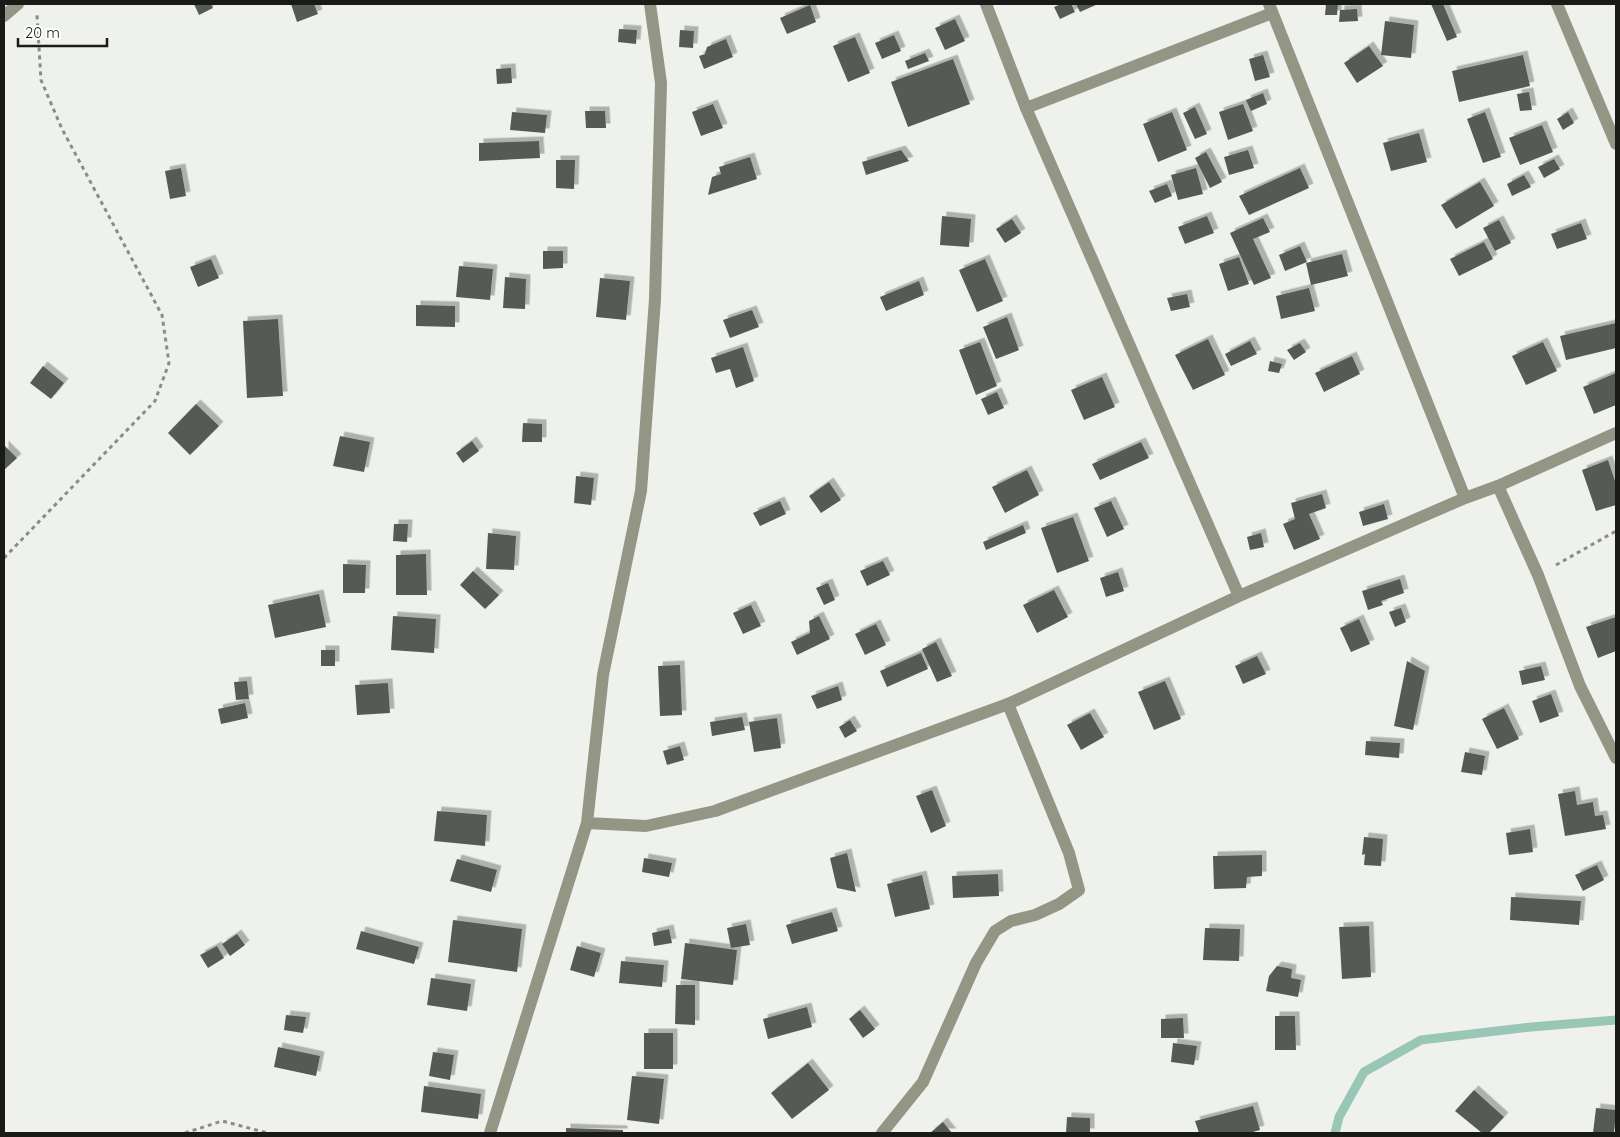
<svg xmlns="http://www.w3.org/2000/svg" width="1620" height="1137" font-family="Quicksand,sans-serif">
<defs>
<filter id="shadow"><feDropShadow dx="4.5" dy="-4.5" stdDeviation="0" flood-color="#0004"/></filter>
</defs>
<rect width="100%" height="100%" fill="#eff1ed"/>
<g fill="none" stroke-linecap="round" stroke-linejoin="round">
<path stroke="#99c7b7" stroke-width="9" d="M1335 1133 1339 1117 1364 1072 1421 1040 1531 1027 1616 1020"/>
</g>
<path fill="#575a57" filter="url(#shadow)" d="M194 4H211L213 8 199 15Z
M291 4H314L318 14 297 22Z
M1061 4H1071L1075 12 1060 19 1054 7Z
M1076 4H1098L1080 12Z
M1326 4H1338L1337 15H1325Z
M1431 4H1443L1457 37 1447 41Z
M810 5 816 22 787 34 780 18Z
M1357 9 1358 21 1339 22 1340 10Z
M955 19 965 41 945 50 935 28Z
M1385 21 1414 25 1411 58 1381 55Z
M619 29 637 30 636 44 618 42Z
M680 30 694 31 693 48 679 47Z
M894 35 901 51 882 59 875 43Z
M855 37 870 73 848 82 833 46Z
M726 39 733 57 704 69 699 56 705 54 707 47Z
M1369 46 1383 66 1357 83 1344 63Z
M925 53 929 61 908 69 905 61Z
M1263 55 1270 77 1255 81 1249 59Z
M1523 55 1530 86 1459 102 1452 71Z
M953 59 970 104 908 127 891 82Z
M511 68 512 83 497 84 496 69Z
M1529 92 1532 110 1520 111 1517 94Z
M1263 93 1267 104 1251 111 1246 100Z
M713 104 723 128 701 136 692 112Z
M1243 104 1253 131 1228 140 1219 112Z
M1195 107 1207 134 1195 139 1183 113Z
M585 111H605L606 128H586Z
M512 112 547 115 545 133 510 130Z
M1172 112 1187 150 1158 162 1143 124Z
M1485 112 1501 157 1483 163 1467 119Z
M1568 112 1574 123 1563 130 1557 119Z
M1542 125 1553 152 1520 165 1509 138Z
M1419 133 1427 162 1391 171 1383 143Z
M539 141 540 158 479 161V143Z
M901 150 909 161 866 175 862 162Z
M1248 150 1254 168 1229 175 1224 157Z
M1206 152 1222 182 1210 188 1195 158Z
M750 157 757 179 708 195 712 177 721 174 719 167Z
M1554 159 1560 169 1544 178 1538 167Z
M556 160H575L574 189 556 188Z
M181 168 186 196 170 199 165 171Z
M1196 168 1203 194 1178 200 1171 175Z
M1300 168 1309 188 1249 215 1239 196Z
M1524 175 1531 187 1512 196 1507 184Z
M1480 182 1494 206 1456 229 1441 205Z
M1167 184 1172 196 1155 203 1149 191Z
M942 216 971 219 969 247 940 245Z
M1207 216 1214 233 1185 244 1178 227Z
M1263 218 1270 232 1253 239 1271 278 1254 285 1230 233Z
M1012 219 1021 233 1005 243 996 229Z
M1499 220 1511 243 1495 251 1483 228Z
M1581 223 1587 239 1557 249 1551 234Z
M1484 242 1493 259 1459 276 1450 259Z
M1300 246 1307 262 1285 271 1279 255Z
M543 251H563V268L543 269Z
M1342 254 1348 276 1311 285 1306 263Z
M1239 257 1249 284 1228 291 1219 264Z
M211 259 219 278 198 287 190 267Z
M985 259 1003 301 977 312 959 270Z
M459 266 493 269 490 300 456 297Z
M505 277 526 279 525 309 503 308Z
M600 278 630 281 626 320 596 317Z
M919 281 924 295 886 311 880 297Z
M1309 288 1315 311 1281 319 1276 296Z
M1187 294 1190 307 1171 311 1167 298Z
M416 305 455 306V327L416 326Z
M752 310 759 327 730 338 723 320Z
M1007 317 1019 350 996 359 983 327Z
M278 319 283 396 247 398 243 321Z
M1616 323V348L1566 360 1560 336Z
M1208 339 1225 375 1193 390 1175 355Z
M1250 341 1257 354 1231 366 1225 354Z
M980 342 997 386 976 395 959 350Z
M1543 342 1557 371 1526 385 1512 356Z
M1300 343 1306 352 1294 360 1287 350Z
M743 347 754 381 736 388 730 369 716 373 711 358Z
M1352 356 1360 374 1324 392 1315 373Z
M1270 361 1282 364 1279 373 1268 371Z
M43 366 64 383 51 399 30 383Z
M1616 373V405L1594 414 1583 387Z
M1102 377 1115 407 1084 420 1071 390Z
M997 392 1004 408 988 415 981 399Z
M196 404 219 426 190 455 168 433Z
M523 423 542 424V442H522Z
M340 436 370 442 364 472 333 466Z
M472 441 479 451 463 463 456 453Z
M1141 442 1149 458 1100 480 1092 464Z
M4 445 17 458 4 470Z
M1608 460 1616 484V505L1596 511 1582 470Z
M1027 470 1039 495 1005 513 992 487Z
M576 476 594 478 591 505 574 503Z
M829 482 841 500 821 513 809 496Z
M1322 494 1326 508 1309 514 1320 539 1294 550 1283 524 1295 519 1291 503Z
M780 501 786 514 760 526 753 513Z
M1111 501 1124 529 1107 537 1094 508Z
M1384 504 1388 519 1363 526 1359 512Z
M1073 517 1089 561 1057 573 1041 528Z
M394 524H408L407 542 393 541Z
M1023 525 1026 533 986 550 983 542Z
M488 533 516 536 514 570 486 569Z
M1261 533 1264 547 1250 550 1247 537Z
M426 554 427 595H396V555Z
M883 561 890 575 867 586 860 571Z
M343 564 366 565 365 593H343Z
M473 571 499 595 485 609 460 585Z
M1118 572 1124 591 1106 597 1100 578Z
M1400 579 1404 593 1381 601 1383 605 1368 610 1362 591Z
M828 583 835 600 824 605 816 588Z
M1054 590 1068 617 1037 633 1023 605Z
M319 594 326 627 275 638 268 605Z
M751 605 761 626 743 634 733 613Z
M1401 608 1406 622 1395 627 1389 612Z
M393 616 436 619 434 653 391 650Z
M819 616 830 639 797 655 791 642 810 633 809 621Z
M1616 617V651L1598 658 1586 627Z
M1359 619 1370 644 1351 652 1340 628Z
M876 624 886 645 865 655 855 634Z
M936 642 952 676 937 682 922 649Z
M321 650H335V666H321Z
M921 653 928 669 887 687 880 671Z
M1257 656 1266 674 1243 684 1235 666Z
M1407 661 1425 671 1413 730 1394 726Z
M680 665 682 715 660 716 658 666Z
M1541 666 1545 680 1522 685 1519 671Z
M247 681 249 699 236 700 234 682Z
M1165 681 1181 719 1154 730 1138 692Z
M388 683 390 713 357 715 355 685Z
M838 686 842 700 817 709 811 696Z
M1551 694 1559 716 1540 723 1532 701Z
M245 703 248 718 221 724 218 709Z
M1504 708 1519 739 1497 749 1482 719Z
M1090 713 1104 737 1081 750 1067 725Z
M742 717 745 730 712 736 710 722Z
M777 718 781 748 754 752 749 722Z
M850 720 857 731 845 738 839 727Z
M1366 741 1400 743 1399 758 1365 755Z
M680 746 684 760 667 765 663 751Z
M1465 752 1485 756 1482 775 1461 772Z
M932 790 946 826 931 833 916 796Z
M1575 791 1577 805 1593 802 1595 816 1603 815 1606 829 1565 836 1558 794Z
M437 811 487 815 485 846 434 841Z
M1530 829 1533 852 1509 855 1506 833Z
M1364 837 1383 839 1381 866 1364 865 1365 854 1362 855Z
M847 853 856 892 837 888 830 858Z
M1262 855V876L1247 877 1246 888 1214 889 1213 856Z
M644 858 672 863 669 877 642 872Z
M457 859 497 870 491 892 450 881Z
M1597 865 1604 880 1583 891 1575 875Z
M998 874 999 896 953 898 952 876Z
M922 875 930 909 895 917 887 884Z
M1511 897 1581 901 1579 925 1510 920Z
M832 912 838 931 792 944 786 925Z
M453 920 522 929 517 972 448 962Z
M746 924 750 945 731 948 727 928Z
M1369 926 1371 977 1342 979 1339 927Z
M1205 928 1240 929 1239 961 1203 960Z
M669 929 672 943 654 946 652 933Z
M361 931 419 947 414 964 356 949Z
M237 934 245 945 230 956 222 944Z
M685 943 737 950 733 985 681 979Z
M217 946 224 958 208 968 200 955Z
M577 946 601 953 594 977 570 970Z
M621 961 664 965 662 987 619 983Z
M1277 966 1292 969 1291 978 1301 980 1298 997 1266 991 1269 976Z
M431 978 471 984 467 1011 427 1005Z
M676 985H695V1025L675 1024Z
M807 1007 812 1027 768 1039 763 1019Z
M860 1010 875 1029 863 1038 849 1019Z
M286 1015 306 1017 303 1033 284 1030Z
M1275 1016H1295L1296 1050H1275Z
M1183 1018 1184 1038H1161V1019Z
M644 1033H673V1069H644Z
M1173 1043 1197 1046 1194 1065 1171 1062Z
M278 1047 320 1056 316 1076 274 1067Z
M433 1052 454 1055 450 1080 429 1076Z
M808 1063 829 1090 792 1119 771 1093Z
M632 1076 664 1079 659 1124 627 1120Z
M424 1086 481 1094 478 1119 421 1112Z
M1474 1090 1504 1117 1489 1133H1482L1455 1111Z
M1253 1106 1260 1130 1249 1133H1199L1195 1121Z
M1596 1108 1616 1110 1614 1133H1593Z
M1067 1117 1090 1118V1133H1066Z
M943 1122 952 1133H930Z
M566 1128 623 1130V1133H566Z"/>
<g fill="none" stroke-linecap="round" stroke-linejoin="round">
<path stroke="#8a8c89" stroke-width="3" stroke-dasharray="4 4" stroke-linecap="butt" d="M4 558 155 401 169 363 162 315 62 129 41 80 37 15
M1556 565 1616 531
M185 1133 222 1121 268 1133"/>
<path stroke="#939585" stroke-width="12" d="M1498 486 1538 575 1580 686 1616 758
M882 1133 923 1082 976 963 995 931 1011 921 1035 915 1059 904 1079 890 1069 853 1008 704"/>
<path stroke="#939585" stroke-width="12" d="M986 4 1026 108 1239 596
M1269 4 1465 498
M1557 4 1616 144
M4 16 18 4
M1026 108 1272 13
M587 823 646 826 715 811 1008 704 1239 596 1465 498 1498 486 1616 433
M490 1133 587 823 603 675 641 491 655 299 661 83 650 4"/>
</g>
<rect width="1620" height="1137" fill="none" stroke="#1a1b19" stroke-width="10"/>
<path d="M18 38v8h89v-8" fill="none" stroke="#1a1b19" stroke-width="2.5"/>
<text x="25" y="38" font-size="15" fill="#1a1b19" stroke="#fcfffa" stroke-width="4" paint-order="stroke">20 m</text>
</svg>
